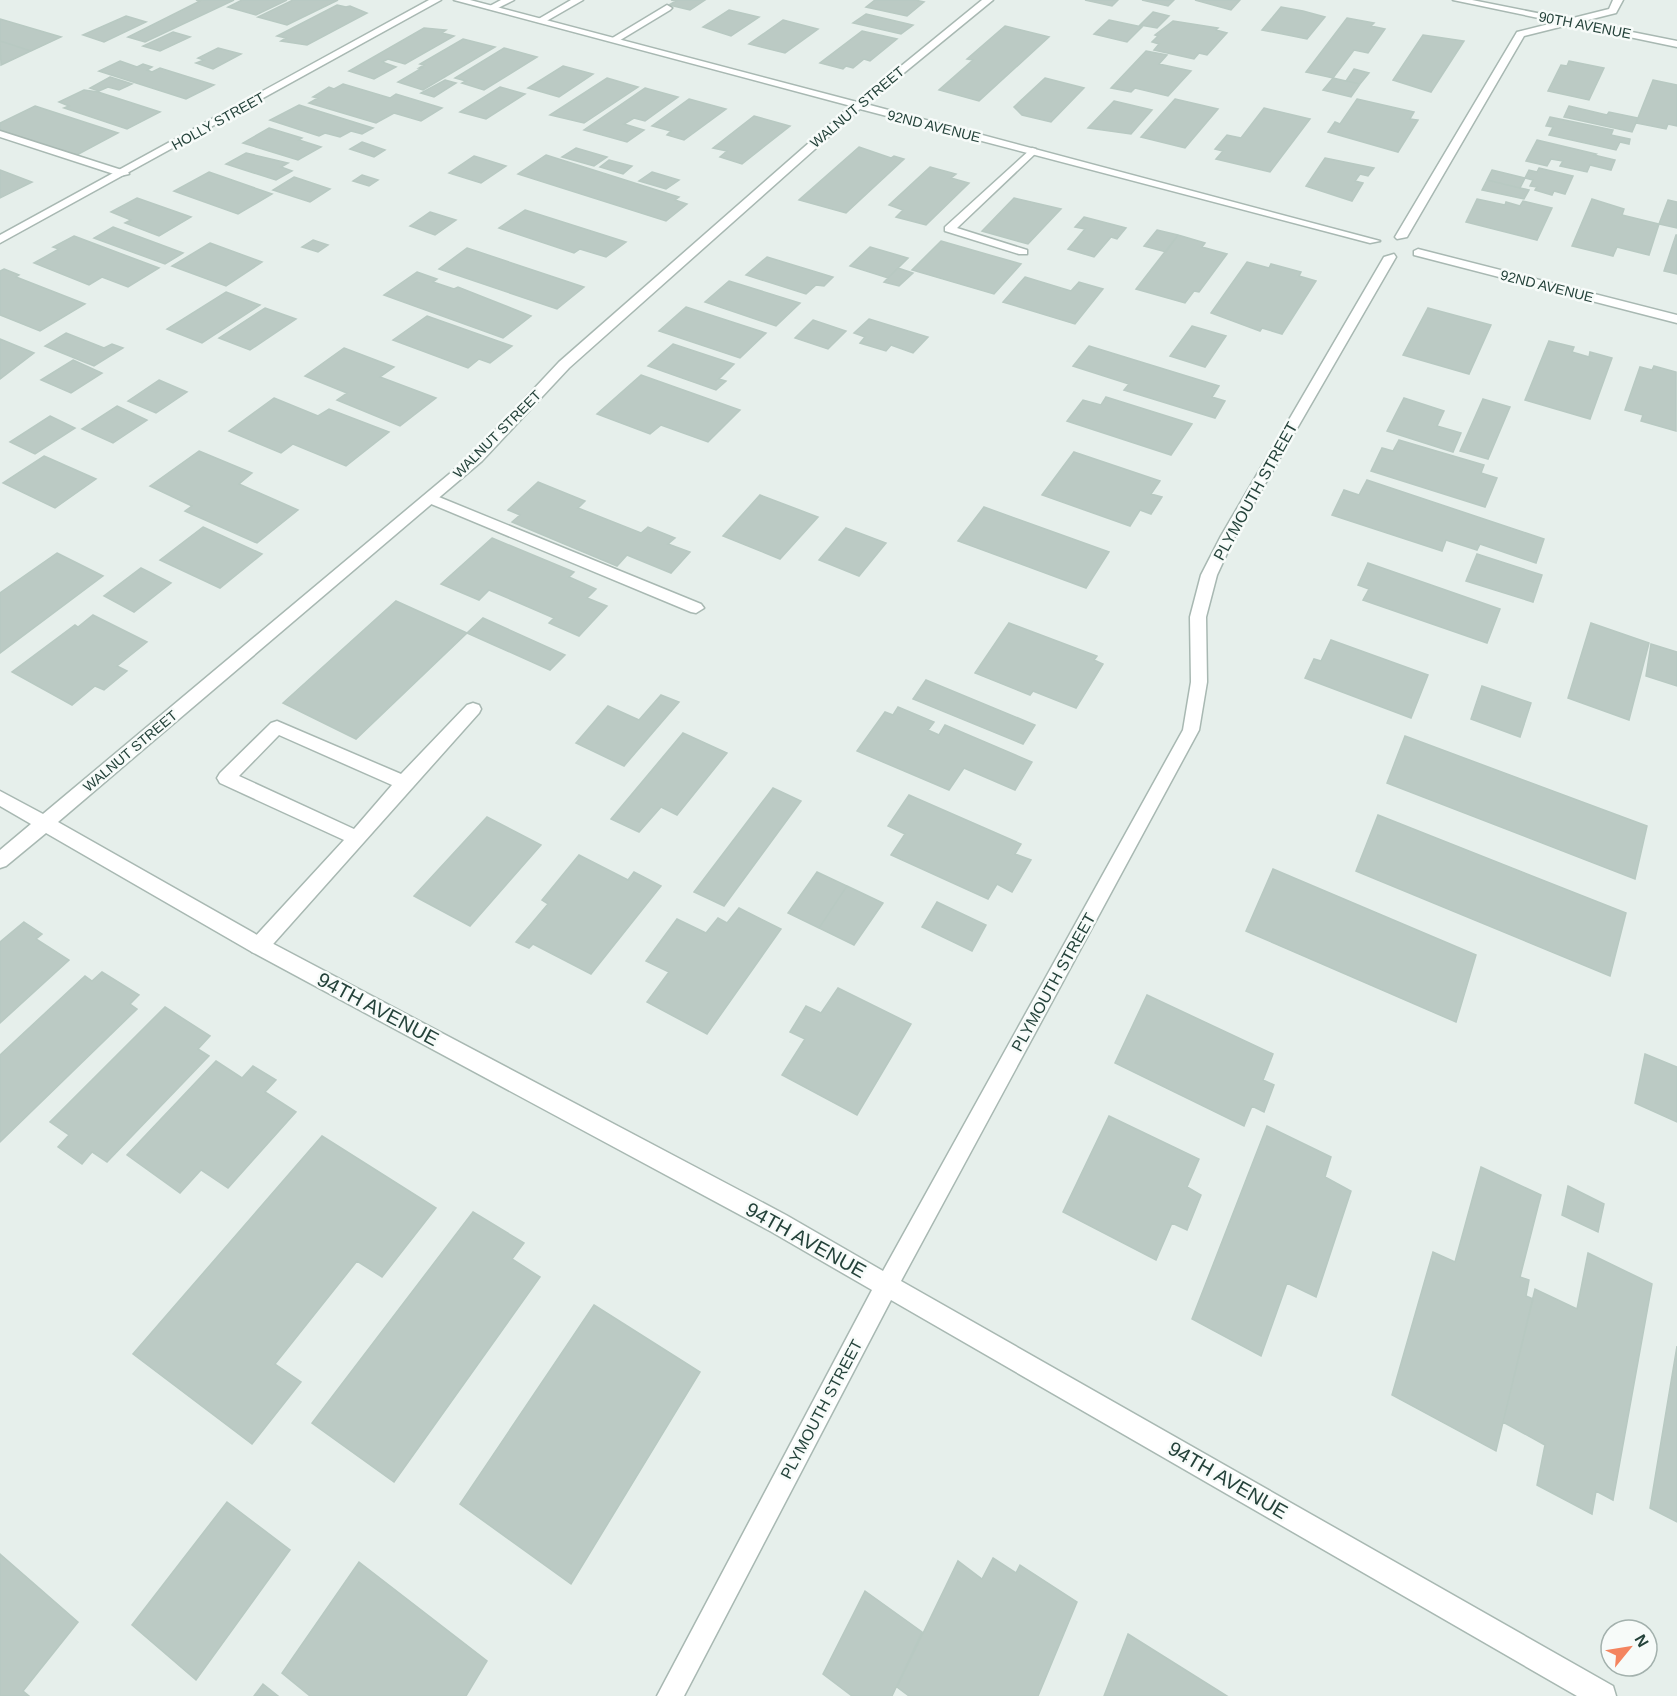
<svg xmlns="http://www.w3.org/2000/svg" width="1677" height="1696" font-family="Helvetica,sans-serif">
<rect width="100%" height="100%" fill="#e6efeb"/>
<path fill="#bbcac4" stroke="#b8c9c2" stroke-width="1.5" d="M196 0H234L145 42 128 37 200 1Z
M242 0H287L256 15 228 7Z
M293 0H338L287 25 258 17Z
M671 0H705L690 10 669 5 676 1Z
M875 0H915L924 2 907 16 866 7Z
M1085 0H1118L1112 6Z
M1142 0H1174L1168 6Z
M1195 0H1240L1231 10Z
M337 5 346 7 350 6 367 13 307 45 281 41 286 38 277 36Z
M1281 7 1303 11 1325 17 1307 39 1262 30Z
M729 10 759 17 731 36 703 27Z
M1153 12 1169 16 1157 28 1140 25Z
M866 14 913 25 901 34 853 23Z
M126 16 146 22 104 42 83 35Z
M1347 18 1374 23 1371 26 1385 29 1368 53 1354 50 1333 78 1306 72Z
M0 19 61 37 31 51 0 41Z
M783 20 818 29 785 53 749 44Z
M1109 20 1142 27 1127 42 1094 34Z
M1173 21 1218 28 1216 30 1227 33 1207 55 1199 53 1194 59 1154 50 1159 44 1152 42 1158 36 1155 35Z
M1005 26 1049 37 979 101 939 90 973 60 967 59Z
M424 28 446 30 442 33 454 36 405 64 388 59 382 62 396 67 374 79 349 71Z
M862 31 897 39 870 61 864 59 853 68 846 66 843 69 820 63Z
M173 32 190 37 160 51 143 46Z
M1423 35 1464 41 1431 92 1393 80Z
M463 39 495 47 423 90 398 82 422 68H419L424 65 420 64Z
M0 41 31 51 1 65Z
M218 48 241 54 213 69 196 63 204 60 198 58Z
M504 48 537 57 484 90 462 83 466 81 455 78Z
M1146 51 1167 55 1159 64 1191 71 1168 96 1135 88 1131 92 1111 88Z
M120 61 137 67 143 64 152 67 147 70 152 72 160 68 214 85 186 99 99 71Z
M1569 61 1604 68 1589 100 1548 91 1561 65 1567 66Z
M563 66 593 74 559 97 528 88Z
M1354 69 1369 73 1360 84 1346 81Z
M110 77 132 84 119 90 108 87 99 91 90 88Z
M607 78 638 87 584 123 550 115Z
M1045 78 1084 88 1051 122 1022 115 1014 107Z
M1333 78 1346 81 1360 84 1351 97 1323 90Z
M445 80 456 83 434 97 421 93Z
M1653 80 1677 85V126L1668 124 1666 129 1636 123Z
M343 84 390 98 396 94 442 108 421 121 394 113 376 123 309 103 318 98 313 97 329 87 334 89Z
M500 87 525 94 486 119 460 112Z
M645 88 678 97 645 121 634 118 624 124 644 130 627 142 584 130Z
M84 90 98 92 160 112 127 129 64 108 69 106 59 102Z
M689 99 726 109 684 140 667 135 671 131 652 126Z
M1175 99 1218 109 1185 148 1141 137Z
M1357 99 1414 112 1410 119 1418 120 1398 152 1328 132 1335 122 1340 124Z
M1114 101 1152 110 1131 134 1088 128Z
M299 105 373 128 362 134 351 131 340 137 325 133 319 136 270 120Z
M35 106 118 133 75 156 0 130V123Z
M1569 106 1607 115 1609 112 1638 118 1632 132 1564 117Z
M1264 108 1310 119 1270 172 1216 159 1223 151 1215 149 1227 135 1241 138Z
M754 116 790 126 742 164 720 157 727 151 713 148Z
M1550 117 1613 130 1611 135 1630 139 1629 144 1620 142 1616 150 1549 135 1553 127 1546 126Z
M269 128 302 138 299 140 321 147 298 160 243 143Z
M1537 140 1596 154 1594 155 1615 160 1611 170 1590 165 1587 172 1560 166 1563 161 1551 159 1547 166 1526 161Z
M362 142 385 150 374 157 350 149Z
M859 147 891 158 894 156 904 159 846 213 799 200Z
M576 148 607 157 594 166 562 157Z
M246 153 288 163 281 167 292 171 276 180 226 164Z
M546 155 679 197 675 200 687 204 666 221 518 174Z
M474 156 506 166 481 183 449 173Z
M1325 158 1374 168 1368 176 1360 174 1355 181 1363 183 1352 201 1306 186Z
M609 160 632 166 623 174 600 167Z
M930 167 956 174 951 178 969 183 926 225 896 217 903 210 889 205Z
M1539 168 1573 176 1565 194 1554 191 1552 195 1535 190 1537 187 1530 186 1533 180 1525 178 1529 170 1537 172Z
M0 170 32 182 0 198Z
M1492 170 1525 178 1520 188 1487 180Z
M209 172 272 194 238 214 174 191Z
M652 172 679 180 666 189 639 181Z
M362 175 378 180 369 186 353 181Z
M294 177 330 189 310 202 273 190Z
M1487 180 1520 188 1529 190 1524 199 1482 190Z
M137 198 191 217 159 236 125 223 131 220 111 212Z
M1014 198 1061 209 1028 244 982 231Z
M1477 199 1505 205 1506 202 1520 206 1523 201 1552 208 1537 240 1466 222Z
M1592 199 1624 209 1622 215 1659 224 1649 255 1617 247 1613 256 1572 246Z
M1668 200 1677 202V228L1659 224Z
M525 210 626 242 606 257 580 249 574 253 499 228Z
M430 212 456 220 435 235 410 226Z
M1084 217 1126 228 1117 239 1111 237 1094 257 1068 249 1085 229 1075 227Z
M113 227 183 253 165 264 94 238Z
M1157 230 1178 235 1166 252 1144 246Z
M1178 235 1205 243 1202 247 1227 254 1199 292 1194 291 1185 303 1136 289Z
M1676 235H1677V274L1664 271Z
M74 236 159 268 128 287 102 277 89 285 34 263 59 249 53 247Z
M313 240 328 245 318 252 302 247Z
M941 241 1021 264 994 294 912 270Z
M210 243 262 262 226 286 172 266Z
M870 247 908 258 888 278 850 266Z
M467 248 584 287 557 309 439 269Z
M767 257 833 277 824 286 816 285 806 294 746 275Z
M1247 262 1269 268 1271 264 1301 272 1299 276 1316 281 1282 334 1262 328 1260 331 1211 313Z
M898 268 913 273 899 286 884 282Z
M4 269 19 275 16 277 85 304 40 331 0 315V271Z
M417 272 437 279 433 282 454 289 458 287 531 316 503 338 384 295Z
M1025 277 1071 291 1079 282 1103 289 1075 324 1003 302Z
M729 281 800 303 776 326 705 302Z
M226 292 260 305 202 343 167 329Z
M686 307 766 333 740 358 659 331Z
M265 308 296 319 250 350 219 338Z
M1428 308 1491 325 1469 374 1403 355Z
M427 316 512 346 490 363 479 359 468 368 393 340Z
M869 319 928 337 913 353 891 345 886 351 860 343 865 337 854 333Z
M813 320 846 331 828 349 795 338Z
M1192 326 1226 336 1205 367 1170 356Z
M66 333 104 348 112 344 123 348 94 366 45 346Z
M0 339 34 353 0 379Z
M1549 341 1574 347 1572 352 1589 357 1590 352 1612 358 1590 419 1525 400Z
M673 344 734 364 719 379 726 381 716 390 648 366Z
M1089 346 1219 386 1212 397 1225 401 1215 418 1124 390 1129 384 1073 366Z
M344 348 394 367 380 377 436 398 400 426 337 400 347 393 305 376Z
M73 360 102 373 71 393 41 380Z
M1654 366 1676 372V431L1641 421 1643 415 1625 410 1640 367 1652 370Z
M641 375 740 410 708 442 661 425 650 434 597 414Z
M159 380 187 392 156 413 128 401Z
M1106 397 1192 424 1171 455 1067 421 1083 400 1101 405Z
M274 398 318 416 329 409 389 432 346 466 293 444 281 453 229 431Z
M1404 398 1444 411 1437 426 1461 433 1453 452 1387 431Z
M1483 399 1510 407 1488 459 1460 451Z
M117 406 147 420 113 443 82 429Z
M50 416 75 428 35 454 10 442Z
M1399 440 1484 465 1481 473 1497 478 1485 507 1371 471 1382 448 1393 451Z
M199 451 252 473 239 484 298 510 257 543 185 511 192 506 150 486Z
M1074 452 1160 481 1151 494 1162 497 1151 514 1140 510 1130 526 1042 495Z
M44 456 96 479 55 508 3 483Z
M1367 480 1544 539 1536 563 1480 544 1477 550 1446 540 1442 551 1332 515 1344 490 1359 495Z
M538 482 585 501 578 508 641 533 648 527 675 538 668 544 690 552 671 573 627 555 617 566 512 522 520 515 508 510Z
M760 495 818 517 780 559 723 536Z
M984 507 1109 552 1086 588 958 541Z
M203 527 262 554 220 588 160 560Z
M846 528 886 543 859 576 819 560Z
M492 538 574 572 569 577 596 589 587 598 607 606 579 636 549 623 554 618 489 590 479 600 441 584Z
M57 553 103 576 0 653V593Z
M1477 554 1542 575 1533 602 1466 581Z
M1368 563 1500 609 1487 643 1363 600 1369 589 1358 585Z
M141 568 171 583 134 612 104 596Z
M396 601 467 633 356 739 283 703Z
M93 615 147 642 117 666 127 671 104 690 95 686 72 705 12 672 75 625 78 627Z
M483 618 565 655 550 670 467 633Z
M1009 623 1097 656 1094 660 1103 664 1076 708 1033 691 1030 695 975 673Z
M1591 623 1649 643 1629 720 1568 698Z
M1331 640 1428 675 1411 718 1305 678 1314 659 1321 661Z
M1651 644 1677 652V686L1646 676Z
M926 680 1035 725 1023 744 913 699Z
M1482 686 1531 703 1520 737 1471 719Z
M661 695 679 702 624 766 576 743 608 706 639 720Z
M898 707 934 722 928 730 939 735 945 725 1032 762 1015 790 964 768 949 790 857 751 885 712 893 715Z
M683 733 727 753 677 815 661 807 639 832 611 819Z
M1405 736 1647 826 1635 879 1387 783Z
M773 788 801 801 724 906 694 892Z
M909 795 1021 844 1015 854 1031 860 1012 892 997 884 988 899 891 855 905 834 888 826Z
M1378 815 1626 913 1610 976 1356 871Z
M487 817 541 845 470 926 414 896Z
M579 855 628 880 634 872 661 886 591 974 533 944 529 948 516 942 548 904 542 900Z
M1273 869 1476 955 1456 1022 1246 931Z
M817 872 847 886 819 928 788 913Z
M847 886 883 903 854 945 819 928Z
M937 902 986 925 972 951 922 927Z
M739 908 781 929 707 1034 647 1002 669 972 646 961 677 919 706 933 718 918 727 923Z
M24 922 42 934 36 939 69 960 0 1023V942Z
M102 972 139 995 130 1004 137 1009 0 1142V1055L85 976 92 981Z
M838 988 911 1024 857 1115 782 1075 805 1039 790 1032 806 1006 821 1013Z
M1147 995 1273 1054 1263 1080 1274 1085 1264 1112 1252 1106 1244 1126 1115 1063Z
M165 1007 210 1036 198 1049 209 1056 107 1162 92 1152 82 1164 58 1147 69 1135 50 1122Z
M1645 1054 1677 1067V1122L1635 1103Z
M216 1061 242 1078 253 1066 276 1080 265 1092 296 1112 228 1188 201 1170 180 1193 127 1155Z
M1109 1116 1199 1159 1187 1187 1201 1195 1187 1230 1172 1223 1156 1260 1063 1212Z
M1267 1126 1331 1157 1325 1177 1351 1191 1316 1297 1287 1283 1261 1356 1192 1319Z
M322 1136 436 1208 382 1277 357 1261 275 1364 301 1382 252 1444 133 1354Z
M1481 1167 1541 1195 1520 1277 1529 1280 1526 1296 1533 1299 1496 1451 1392 1395 1433 1252 1455 1262Z
M1568 1186 1604 1204 1598 1232 1562 1215Z
M473 1212 524 1243 512 1259 540 1277 394 1482 312 1423Z
M1588 1253 1652 1284 1613 1500 1596 1491 1592 1514 1537 1485 1545 1445 1503 1422 1535 1289 1577 1309Z
M594 1305 700 1372 571 1584 460 1504Z
M1677 1346V1522L1650 1508Z
M227 1502 290 1550 196 1680 132 1625Z
M0 1554 78 1622 23 1691 29 1696H0Z
M993 1558 1016 1573 1020 1565 1077 1602 1038 1696H909L897 1687 958 1561 982 1579Z
M359 1562 487 1661 466 1696H310L282 1673Z
M865 1591 922 1632 892 1696H852L823 1674Z
M1128 1634 1227 1696H1104Z
M263 1684 278 1696H254Z"/>
<g fill="none" stroke-linecap="round" stroke-linejoin="round">
<g stroke="#a8b8b2" stroke-width="3">
<path id="service" d="M501 0H514L494 10 486 8Z
M571 0H583L543 23 535 21Z
M667 5 672 8 670 10 617 42 609 40Z
M0 131 128 172 129 174 120 176 0 137Z
M1032 148 1036 149V153L957 228 1027 250V254H1019L945 231V227Z
M429 493 701 604 704 608 696 613 691 612 424 501 422 498Z
M473 703 479 705 481 709 479 713 266 952 259 954 252 952 249 946 252 940 344 840 220 783 217 778 220 773 271 723 277 721 401 774 467 705ZM279 735 392 785 354 829 239 776Z"/>
</g>
<g stroke="#a8b8b2" stroke-width="3">
<path id="minor" d="M429 0H441L0 243V235Z
M454 0H470L857 102 982 0H993L866 104 1380 241 1370 243 860 109 569 368 482 461 58 822 266 940 786 1215 883 1271 1183 730 1191 682 1190 617 1201 575 1221 536 1384 257 1394 254 1396 257 1235 536 1217 575 1206 617 1207 682 1199 730 901 1281 1613 1686 1616 1696H1577L891 1300 684 1696H657L872 1290 770 1231 252 952 46 833 6 866 0 868V850L31 824 0 806V791L43 814 472 455 559 362 851 106Z
M1613 0H1623L1616 13 1524 36 1407 237 1397 239 1395 237 1517 32 1609 9Z
M1418 249 1677 315V323L1414 255V251Z"/>
</g>
<g stroke="#a8b8b2" stroke-width="3">
<path id="tertiary" d="M1453 0H1472L1677 41V47Z"/>
</g>
<use href="#service" fill="#fff" fill-rule="evenodd"/>
<use href="#minor" fill="#fff" fill-rule="evenodd"/>
<use href="#tertiary" fill="#fff" fill-rule="evenodd"/>
</g>
<g text-anchor="middle" stroke-width="5" stroke-linejoin="round" paint-order="stroke">
<g font-size="14" fill="#24423a" stroke="#f7fbf9">
<text transform="translate(1585 25) rotate(11)" y="5">90TH AVENUE</text>
<text transform="translate(857 107) rotate(-40)" y="5">WALNUT STREET</text>
<text transform="translate(218 121) rotate(-29)" y="5">HOLLY STREET</text>
<text transform="translate(934 126) rotate(14)" y="5">92ND AVENUE</text>
<text transform="translate(1547 286) rotate(14)" y="5">92ND AVENUE</text>
<text transform="translate(497 434) rotate(-45)" y="5">WALNUT STREET</text>
<text transform="translate(130 751) rotate(-40)" y="5">WALNUT STREET</text>
</g>
<g font-size="16" fill="#24423a" stroke="#f7fbf9">
<text transform="translate(1255 491) rotate(-61)" y="6">PLYMOUTH STREET</text>
<text transform="translate(1053 982) rotate(-61)" y="6">PLYMOUTH STREET</text>
<text transform="translate(821 1409) rotate(-62)" y="6">PLYMOUTH STREET</text>
</g>
<g font-size="20" fill="#24423a" stroke="#f7fbf9">
<text transform="translate(378 1009) rotate(28)" y="7">94TH AVENUE</text>
<text transform="translate(806 1240) rotate(29)" y="7">94TH AVENUE</text>
<text transform="translate(1228 1480) rotate(30)" y="7">94TH AVENUE</text>
</g>
</g>
<g transform="translate(1629 1648) rotate(60)"><circle r="28" fill="#f7fbf9" stroke="#a3b1ad" stroke-width="1.5"/>
<path d="M0-4.5L10 22L0 15L-10 22Z" fill="#f4845f"/>
<text y="-9" font-size="16" font-weight="bold" text-anchor="middle" fill="#24423a">N</text>
</g>
</svg>
